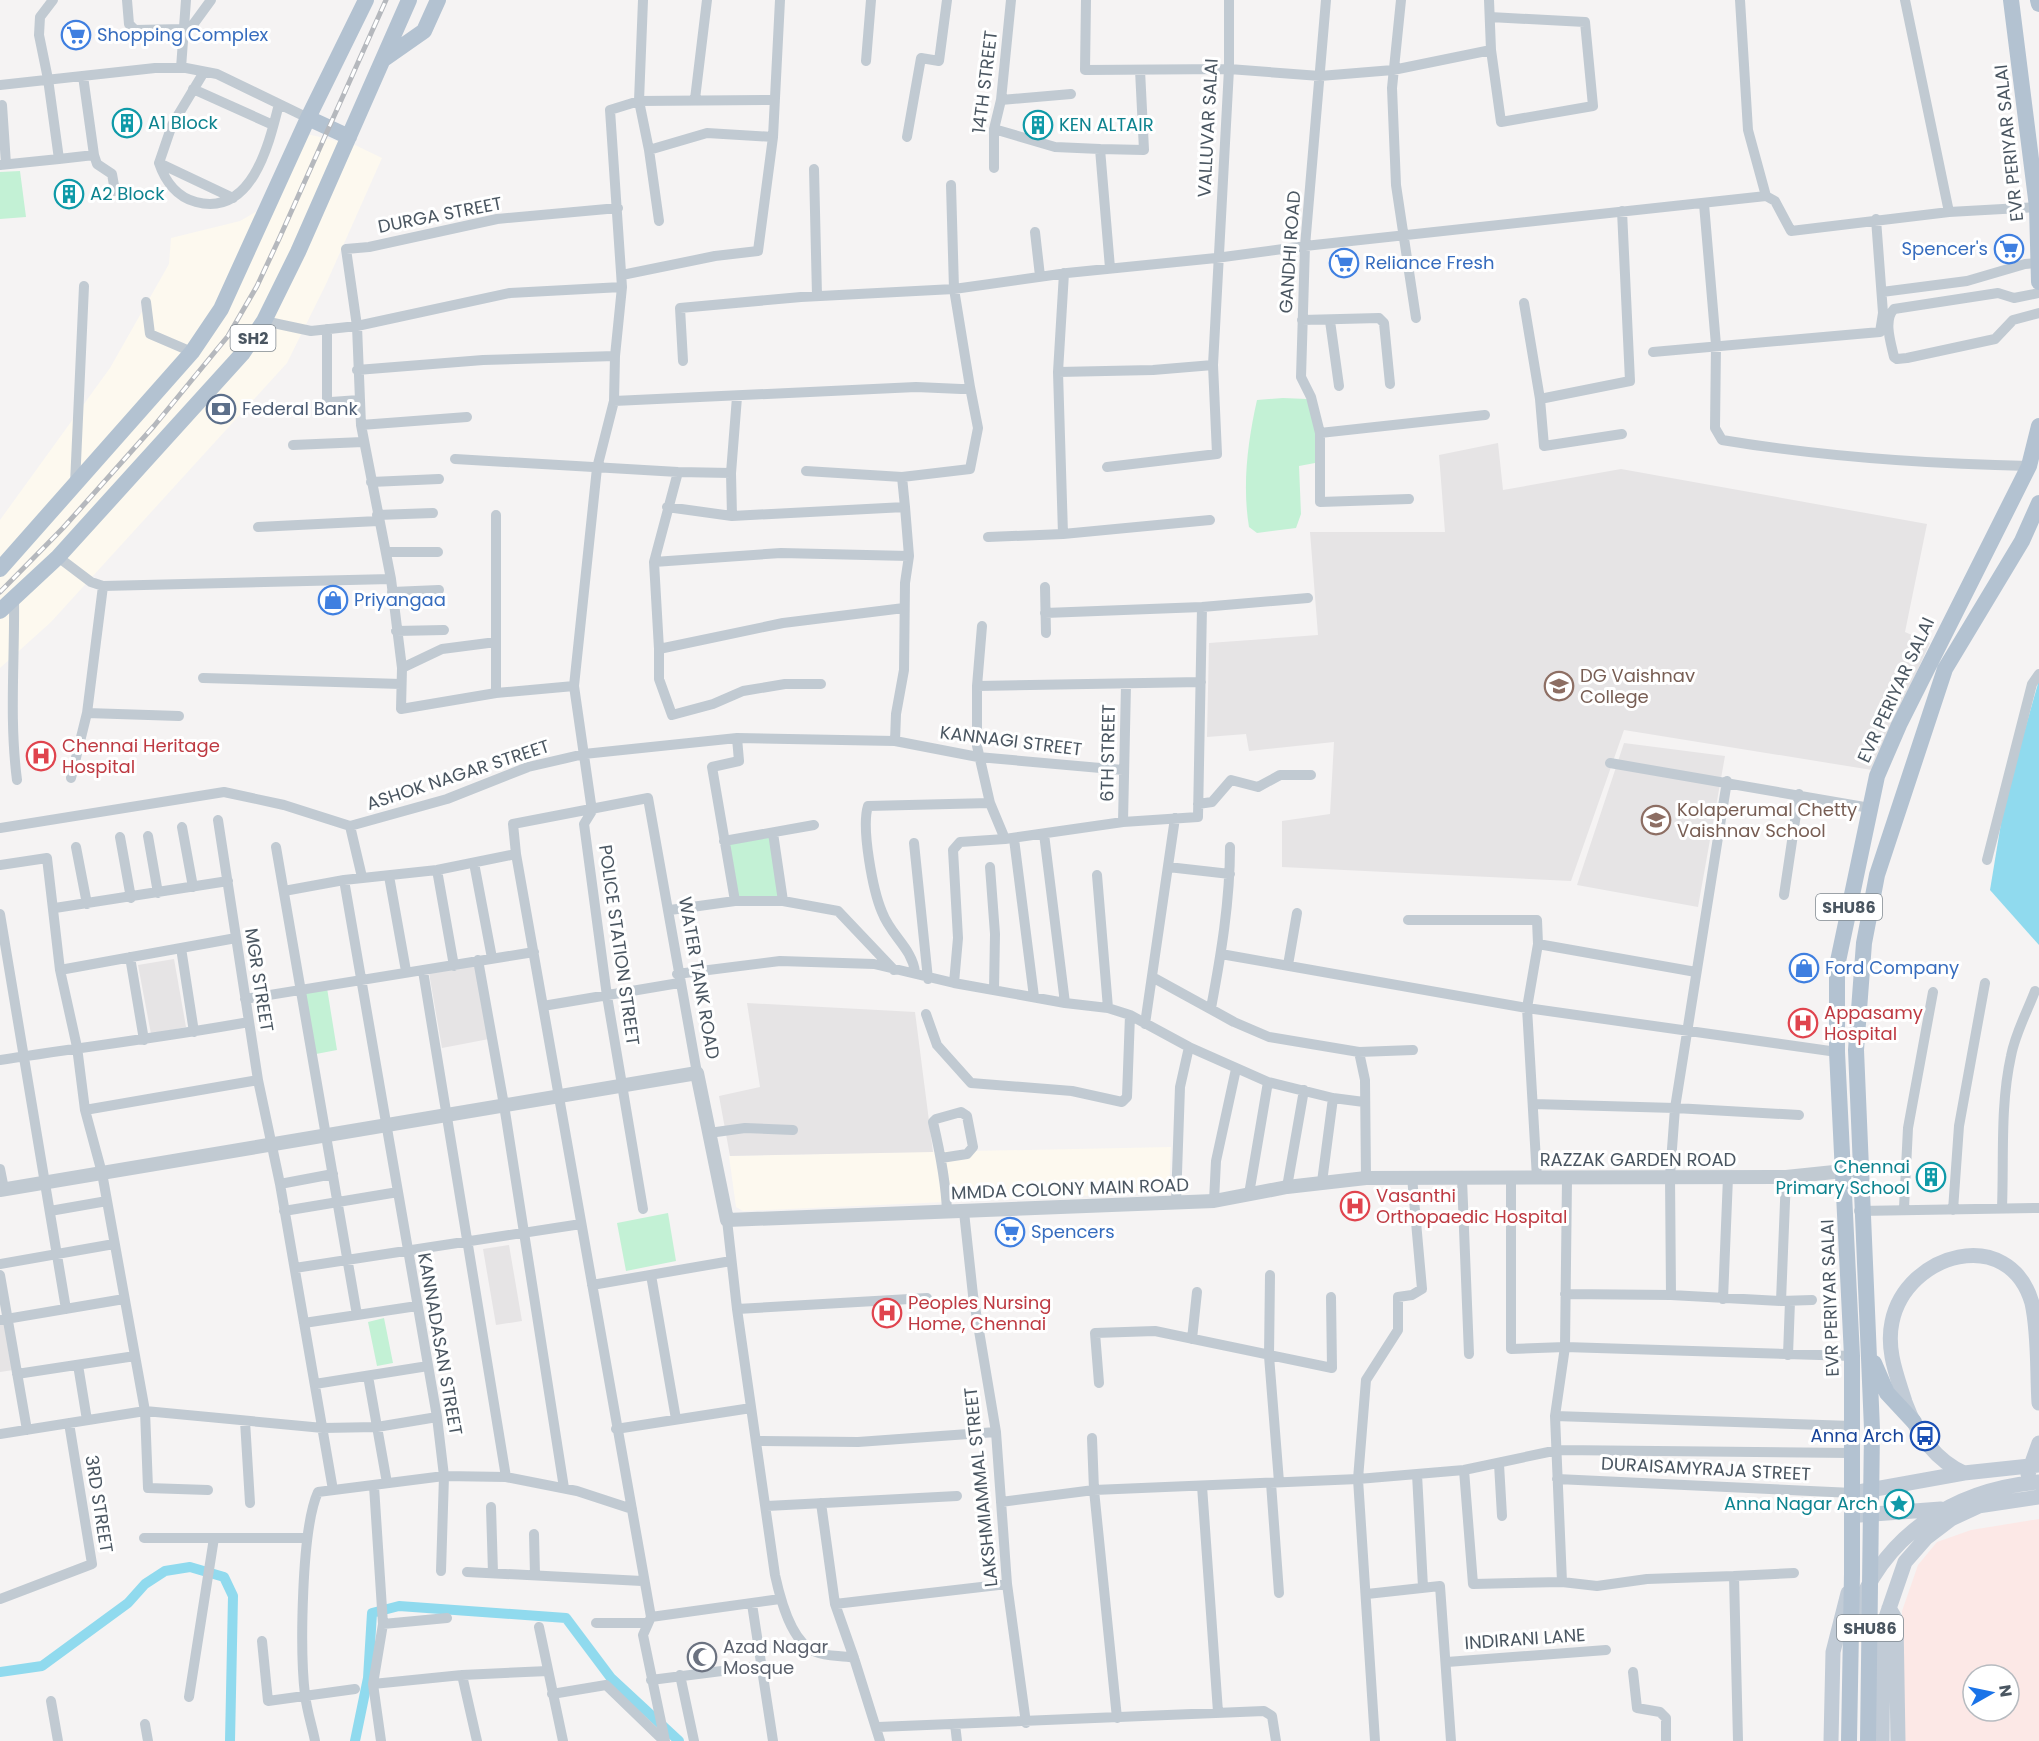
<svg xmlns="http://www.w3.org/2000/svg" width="2039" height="1741" font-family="Poppins,sans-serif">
<rect width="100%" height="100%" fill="#f5f3f3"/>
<path fill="#fdf9ef" d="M298 132 355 145 382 158 326 284 287 363 51 622 0 668V520L110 368 169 264 171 238 240 221 259 210Z
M1171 1147 1169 1192 743 1211 736 1207 729 1156Z"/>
<path fill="#e6e4e5" d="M1498 443 1503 490 1621 469 1927 524 1905 632 1930 643 1872 770 1624 730 1571 881 1282 867V821L1330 814 1334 742 1249 751 1246 734 1207 737 1209 643 1318 635 1310 532H1445L1439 455Z
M1624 743 1725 756 1698 907 1577 885Z
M174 959 186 1027 151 1034 138 965Z
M476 966 489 1039 442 1048 429 973Z
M747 1003 915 1012 933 1152 730 1156 719 1096 760 1087Z
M509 1245 522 1321 496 1325 483 1249Z
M5 1322 13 1370 0 1372V1323Z"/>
<path fill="#fce8e6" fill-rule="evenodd" d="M2039 1519V1741H1900L1902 1611 1918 1565 1937 1542 1971 1530ZM1973 1675H2009V1711H1973Z"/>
<path fill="#c3f1d5" d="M20 171 26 217 0 219V172Z
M1283 398 1307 399 1317 433 1315 463 1299 466 1301 514 1296 528 1257 533 1249 527C1242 485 1248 440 1257 400Z
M772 834 780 898 735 899 727 841Z
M327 988 337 1050 316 1054 305 992Z
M668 1213 676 1261 626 1271 617 1223Z
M384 1318 393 1363 377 1366 368 1322Z"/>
<path fill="#90daee" d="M2039 680V945L1990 890 2005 799Z"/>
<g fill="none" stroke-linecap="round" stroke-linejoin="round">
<path stroke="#90daee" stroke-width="10" d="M0 1672 42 1666 128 1603 145 1584 165 1571 190 1567 224 1577 233 1596 230 1741
M355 1741 368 1678 372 1613 399 1606 566 1618 611 1678 679 1741"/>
<path stroke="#c1cad2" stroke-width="10" d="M127 0 129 24 135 30 184 29
M643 0 639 101 649 150 659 221
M1086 0 1085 70 1229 69 1320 76 1393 70 1491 50
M1326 0 1305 246 1301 377 1311 397 1320 433V502L1409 499
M1401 0 1392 88 1396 185 1416 318
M1489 0 1491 50 1501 122 1593 106 1585 22 1490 17
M1740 0 1748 130 1766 196
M1905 0 1949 212
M184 37 211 0
M866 61 871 0
M181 68 186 0
M204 72 172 125 159 163C165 181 177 197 196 202 252 217 269 144 279 104
M83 76 94 155 97 164 112 174 115 191
M0 85 155 68H186L217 74 308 118
M193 89 273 125
M695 99 707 0
M1001 100 1071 94
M2 105 6 164
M994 129 1055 147 1100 149
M907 137 921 58 939 61 947 0
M649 150 707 133 773 137
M59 159 94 155
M159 163 233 198
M0 165 59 159 48 79 39 35 40 17 53 0
M994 168V129L1001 100 1011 0
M814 169 817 296
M1704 204 1716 345 1715 428 1722 440C1824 457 1926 464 2029 466
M1035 232 1040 276
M1110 268 1100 149 1144 150 1140 70
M622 275 715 256 758 251 773 137 780 0
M1882 292 1967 281 2025 264 2039 263
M2039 293 2014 298 1998 293 1894 309C1883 320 1891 343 1894 357L1897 359 1907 358 1995 339 2013 320 2039 313
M146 302 150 334 192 352
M1524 303 1540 399 1544 446 1622 434
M1302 320 1379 318 1384 323 1390 384
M264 321 311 331 357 326 510 293 622 287
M1330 321 1339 386
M327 329V399L331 402 359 400
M1653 352 1880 332 1883 313 1876 219
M683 361 680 308 801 297 954 289 1067 273 1216 258 1305 246 1766 196 1775 201 1791 231 1949 212 2039 207
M357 370 483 360 615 356
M1058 372 1153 370 1213 365 1229 69V0
M1540 399 1630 381 1622 211
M614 401 916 387 961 389 970 387 954 289 951 185
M361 425 467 417
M1320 433 1485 415
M293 445 363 442
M455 459 678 472 731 473
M1107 467 1217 454 1213 365
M806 471 902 477
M678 472 654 562 659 649 783 623 904 608
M371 482 439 479
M75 484 84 286
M667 507 732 516 905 507 909 556 905 583 904 670 896 714 895 741
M905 507 902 477 970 469 978 428 970 387
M377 515 433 513
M496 515V693
M732 516 731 473 737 397
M258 527 378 521
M1063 534 1058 372 1064 273
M988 537 1063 534 1210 520
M387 552H438
M58 557 91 582 103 586 391 579
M654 562 781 553 909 556
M1045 587 1046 633
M392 592 439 590
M14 597C15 658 9 719 17 780
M1045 613 1202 607 1308 598
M396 631 444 630
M659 649V679L672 715 713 704 743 691 785 684H821
M402 668 442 649 496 642
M203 678 401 684
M574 686 496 693 401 709 402 668 391 579 361 425 357 326 346 249 369 247 497 219 618 208
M977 686 982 626
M87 713 179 716
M1610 763 1870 808
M71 778 87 713 103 586
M990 803 977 746V686L1201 682
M1198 804 1212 802 1231 780 1258 787 1280 775H1311
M592 811 574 686 597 468 614 401 615 356 622 287 610 110 639 101 773 100
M592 811 584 824 607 996 643 1209
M218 820 258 1080 280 1184 333 1490
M1123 822 1126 685
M350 826 362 877
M182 827 193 887
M0 828 224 792 284 805 350 826 447 799 528 767 584 754 737 738 895 741 978 757 1123 770
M773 833 783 901
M1044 834 1065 1003
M148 836 158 893
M120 837 131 898
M1014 839 1034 997
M724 841 814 825
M914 843 928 979
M76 847 87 904
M276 847 357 1315
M1987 860 2032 684 2039 674
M474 863 492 958
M0 865 47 858 60 970 77 1047 85 1110 102 1173 145 1411 148 1488 208 1490
M990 867 995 934 994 990
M1168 867 1230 874
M437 870 454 966
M1097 875 1108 1008
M389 876 406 971
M284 891 344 880
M1784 895 1799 794
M735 901 712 767 739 761 737 738
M55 908 228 881
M670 910 735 901H783L838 911 894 970
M0 914 66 1309
M1408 920H1537L1538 944 1527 1008 1537 1178
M1538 944 1696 972
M181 948 194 1032
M1221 954 1527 1008 1837 1052
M130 957 144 1040
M478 960 504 1105 564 1488
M1288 965 1297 913
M60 970 236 938
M423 971 506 1477
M915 972C912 948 891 936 882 912 873 891 861 828 868 806L990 803 1005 839 1123 822 1198 817 1202 607
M677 974 780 961 874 964 954 983 1065 1003 1108 1008 1130 1015 1189 1047 1268 1082 1333 1098 1364 1102
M1154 978 1234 1022 1269 1037 1359 1052 1365 1080 1366 1178
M954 983 958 938 953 850 960 842 1005 839
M245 999 534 952
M543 1006 679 983
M1211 1008C1221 955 1230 901 1230 847
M926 1014 937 1045 971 1083 1072 1091 1122 1102 1127 1097 1130 1015
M1145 1024 1175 818
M1359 1052 1413 1050
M0 1060C83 1047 166 1037 249 1022
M1533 1104 1675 1108 1799 1115
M85 1110 258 1080
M709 1133 745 1128 793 1130
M941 1158 967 1154 973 1147 967 1116 961 1112 936 1119 933 1122C940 1152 946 1181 947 1212
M0 1169 4 1189
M1462 1179 1469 1354
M1511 1179V1349L1565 1347 1852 1356
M1322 1182 1333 1098
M280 1184 333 1174
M1287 1187 1304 1090
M1249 1194 1268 1082
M1214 1201 1216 1161 1236 1069
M1176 1202 1180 1087 1189 1047
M1904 1208 1908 1128 1933 992
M2002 1208C2004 1157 2000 1106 2011 1056 2015 1034 2027 1012 2035 991
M1953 1210 1959 1126 1985 983
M50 1211 107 1201
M284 1211 398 1192
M1859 1211 2039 1208
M964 1212 973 1295 996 1432 1007 1584 1026 1723
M727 1220 737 1309 775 1575C780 1598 791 1643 816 1652 827 1657 842 1655 854 1658L880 1741
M0 1264 114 1244
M295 1268 581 1224
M0 1275 27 1430
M651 1275 676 1419
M1270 1275 1269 1356 1279 1482
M592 1285 731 1261
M1565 1294 1671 1295 1781 1301 1812 1300
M1671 1295 1670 1176 1675 1108 1727 781
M1723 1299 1728 1177
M1781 1301 1786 1177
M737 1309 927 1298
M0 1320 124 1299
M304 1323 417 1306
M1192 1339 1197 1292
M1788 1355 1790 1301
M78 1365 87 1420
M17 1374 135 1356
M368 1376 387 1483
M1099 1383 1095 1333 1155 1331 1332 1368 1331 1297
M315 1384 428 1366
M1555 1416 1852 1426
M245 1421 250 1503
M616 1429 751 1408
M0 1434 145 1411 323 1428 377 1427 437 1417
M1092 1438 1094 1490 1117 1718
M757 1441 858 1442 996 1432
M1499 1464 1502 1516
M1464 1470 1473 1584 1562 1582 1597 1586 1647 1579 1734 1576 1738 1741
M1417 1474 1423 1587
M1557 1479 1853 1493
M1271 1483 1279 1593
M374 1486 383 1624 373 1684 381 1741
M1202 1486 1218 1712
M1001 1502 1094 1490 1358 1479 1464 1470 1558 1450 1852 1453
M821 1503 835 1604 854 1658
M767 1506 957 1496
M491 1507 493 1573
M534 1534 535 1575
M144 1538H307
M441 1571 444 1476 437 1417 344 880 437 870 516 854
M467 1572 642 1581
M1734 1576 1794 1573
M1562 1582 1555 1416 1565 1347 1567 1179
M1367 1594 1440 1586 1451 1741
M0 1599 92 1564 69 1423
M752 1604 773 1741
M835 1604 1007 1584
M651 1617 780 1599
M596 1623H648
M383 1624 447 1618
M539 1627 563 1741
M262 1641 268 1701 355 1689
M1447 1662 1606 1650
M1633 1672 1637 1708 1660 1712 1666 1718V1741
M462 1675 477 1741
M680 1675 694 1741
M651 1680 761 1666
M373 1684 462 1675 548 1671
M552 1694 606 1685 664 1741
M189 1697 214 1538
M51 1701 58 1741
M145 1724 148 1741
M955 1724 957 1741
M878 1727 1264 1711 1272 1716 1276 1741
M315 1741C312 1726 307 1711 305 1695 300 1653 301 1529 318 1492L444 1476 506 1477 577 1491 632 1509
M665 1741 643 1635 651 1617 516 854 513 824 648 798 697 1073
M1375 1741 1358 1479 1366 1380 1398 1330V1297L1412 1295 1422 1289 1412 1177"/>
<path stroke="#c1cad2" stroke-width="14" d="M0 1190 697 1073 727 1220 1214 1201 1287 1187 1366 1178 1786 1177 1863 1169"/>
<path stroke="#c1cbd6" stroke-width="15" d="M1964 1473C1935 1460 1916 1432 1905 1402 1897 1376 1886 1350 1892 1322 1906 1253 2009 1224 2032 1303 2039 1334 2037 1372 2039 1403
M2028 1474 2039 1443
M1853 1493 1964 1473 2039 1465
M1971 1507 2039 1497
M1860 1515 1941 1509
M1889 1608 1896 1620 1898 1741
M1854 1619C1881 1536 1954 1489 2039 1482
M1831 1741 1833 1652 1848 1593
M1882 1741 1883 1626 1905 1562 1926 1538 1951 1519 1979 1506"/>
<path stroke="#b3c2d1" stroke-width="16" d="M2011 0 2037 207 2039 282
M2038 0 2039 4
M384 59 424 31 438 0
M308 118 349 137
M0 569 192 352 221 309 308 118 366 0
M0 611 58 557 242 354 264 321 298 252 409 0
M1874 1363 1887 1393 1914 1422
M1849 1741 1852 1574V1356L1837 1052V966L1877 776 1899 725 2029 466 2039 426
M1868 1741 1872 1429 1856 1050 1864 943 1877 875 1945 669 2022 541 2039 503"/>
<g stroke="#b5b8bd" stroke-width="5">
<path id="rail" d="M0 592 63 528 154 426 228 336 257 286 279 239 386 0"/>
</g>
<use href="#rail" stroke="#fff" stroke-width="3" stroke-dasharray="9" stroke-linecap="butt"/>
</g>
<defs>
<g id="supermarket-ring" transform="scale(1.5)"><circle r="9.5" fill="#fff" stroke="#3f7fe0" stroke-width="1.5"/><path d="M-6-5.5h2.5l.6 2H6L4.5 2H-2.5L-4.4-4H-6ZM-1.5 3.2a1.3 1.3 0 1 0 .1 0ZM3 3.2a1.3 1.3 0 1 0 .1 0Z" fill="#3f7fe0"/></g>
<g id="building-ring" transform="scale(1.5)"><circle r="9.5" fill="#fff" stroke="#0f9aa8" stroke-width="1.5"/><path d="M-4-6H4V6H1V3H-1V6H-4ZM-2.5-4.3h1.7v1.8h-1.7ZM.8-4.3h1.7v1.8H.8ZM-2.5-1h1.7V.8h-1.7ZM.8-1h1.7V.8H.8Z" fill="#0f9aa8"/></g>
<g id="bank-ring" transform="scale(1.5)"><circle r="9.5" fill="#fff" stroke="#5c6f8a" stroke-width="1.5"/><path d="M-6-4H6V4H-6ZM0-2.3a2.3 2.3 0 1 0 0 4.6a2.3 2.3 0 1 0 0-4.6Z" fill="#5c6f8a"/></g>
<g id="shop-ring" transform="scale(1.5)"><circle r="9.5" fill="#fff" stroke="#3f7fe0" stroke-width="1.5"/><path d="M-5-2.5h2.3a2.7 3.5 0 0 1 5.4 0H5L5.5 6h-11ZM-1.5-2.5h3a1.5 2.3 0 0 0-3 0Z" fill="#3f7fe0"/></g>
<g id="university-ring" transform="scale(1.5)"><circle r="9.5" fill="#fff" stroke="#8d6e63" stroke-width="1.5"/><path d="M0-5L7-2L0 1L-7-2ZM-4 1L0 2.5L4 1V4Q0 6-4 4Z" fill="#8d6e63"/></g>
<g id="hospital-ring" transform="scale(1.5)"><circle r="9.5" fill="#fff" stroke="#e0444e" stroke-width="1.5"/><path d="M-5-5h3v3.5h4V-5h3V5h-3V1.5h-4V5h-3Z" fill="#e0444e"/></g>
<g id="school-ring" transform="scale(1.5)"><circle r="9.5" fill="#fff" stroke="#8d6e63" stroke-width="1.5"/><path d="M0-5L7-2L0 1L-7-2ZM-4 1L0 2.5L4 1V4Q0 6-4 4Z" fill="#8d6e63"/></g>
<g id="bus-ring" transform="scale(1.5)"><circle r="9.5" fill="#fff" stroke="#1a4fb4" stroke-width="1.5"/><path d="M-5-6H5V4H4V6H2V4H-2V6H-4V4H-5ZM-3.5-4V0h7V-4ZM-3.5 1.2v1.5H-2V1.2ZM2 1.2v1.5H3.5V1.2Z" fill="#1a4fb4"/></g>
<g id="sight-ring" transform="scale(1.5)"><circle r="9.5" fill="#fff" stroke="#0f9aa8" stroke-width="1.5"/><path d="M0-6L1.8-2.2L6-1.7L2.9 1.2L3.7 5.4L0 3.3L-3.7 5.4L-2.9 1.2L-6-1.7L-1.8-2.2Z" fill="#0f9aa8"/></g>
<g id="mosque-ring" transform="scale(1.5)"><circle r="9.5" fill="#fff" stroke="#6b7280" stroke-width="1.5"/><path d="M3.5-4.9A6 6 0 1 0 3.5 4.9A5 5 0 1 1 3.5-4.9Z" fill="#6b7280"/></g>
</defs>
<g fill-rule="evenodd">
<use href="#supermarket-ring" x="76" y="35"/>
<use href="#building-ring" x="127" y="123"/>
<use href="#building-ring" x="1038" y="125"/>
<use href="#building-ring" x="69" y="194"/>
<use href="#supermarket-ring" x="2009" y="249"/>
<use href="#supermarket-ring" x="1344" y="263"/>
<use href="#bank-ring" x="221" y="409"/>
<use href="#shop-ring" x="333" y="600"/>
<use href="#university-ring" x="1559" y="686"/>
<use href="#hospital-ring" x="41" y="756"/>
<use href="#school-ring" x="1656" y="820"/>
<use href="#shop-ring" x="1804" y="968"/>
<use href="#hospital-ring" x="1803" y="1023"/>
<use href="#building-ring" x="1931" y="1177"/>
<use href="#hospital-ring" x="1355" y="1206"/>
<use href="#supermarket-ring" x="1010" y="1232"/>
<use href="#hospital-ring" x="887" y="1313"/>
<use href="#bus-ring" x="1925" y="1436"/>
<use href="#sight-ring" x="1899" y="1504"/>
<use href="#mosque-ring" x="702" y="1657"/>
</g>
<g text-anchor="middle" stroke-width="6" stroke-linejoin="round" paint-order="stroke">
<g fill="#fff" stroke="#808990" stroke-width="1.5">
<rect x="230.5" y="325" width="45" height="26" rx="4.5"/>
<rect x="1816" y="894" width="66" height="26" rx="4.5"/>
<rect x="1837" y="1615" width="66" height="26" rx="4.5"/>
</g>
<g font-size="16" font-weight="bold" fill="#4a5661">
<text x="253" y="344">SH2</text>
<text x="1849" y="913">SHU86</text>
<text x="1870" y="1634">SHU86</text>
</g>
<g font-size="18" fill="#366cbe" stroke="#fff" text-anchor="start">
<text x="97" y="41">Shopping Complex</text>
<text x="1988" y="255" text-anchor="end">Spencer's</text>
<text x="1365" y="269">Reliance Fresh</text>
<text x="354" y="606">Priyangaa</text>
<text x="1825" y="974">Ford Company</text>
<text x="1031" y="1238">Spencers</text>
</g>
<g font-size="18" fill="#4a5661" stroke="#fff">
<text transform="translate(985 82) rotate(-83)" y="6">14TH STREET</text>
<text transform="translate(1208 128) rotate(-87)" y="6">VALLUVAR SALAI</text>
<text transform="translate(2009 143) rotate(-96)" y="6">EVR PERIYAR SALAI</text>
<text transform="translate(440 215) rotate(-11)" y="6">DURGA STREET</text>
<text transform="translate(1290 252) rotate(-86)" y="6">GANDHI ROAD</text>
<text transform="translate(1896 690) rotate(-65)" y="6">EVR PERIYAR SALAI</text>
<text transform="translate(1011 741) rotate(7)" y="6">KANNAGI STREET</text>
<text transform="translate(1108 753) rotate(-89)" y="6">6TH STREET</text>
<text transform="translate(458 775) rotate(-18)" y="6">ASHOK NAGAR STREET</text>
<text transform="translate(619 945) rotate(82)" y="6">POLICE STATION STREET</text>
<text transform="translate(699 978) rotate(80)" y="6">WATER TANK ROAD</text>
<text transform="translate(259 980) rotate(81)" y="6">MGR STREET</text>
<text x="1638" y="1166">RAZZAK GARDEN ROAD</text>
<text transform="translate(1070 1189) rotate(-2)" y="6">MMDA COLONY MAIN ROAD</text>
<text transform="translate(1830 1298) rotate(-92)" y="6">EVR PERIYAR SALAI</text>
<text transform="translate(440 1344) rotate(80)" y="6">KANNADASAN STREET</text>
<text transform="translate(1706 1469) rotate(3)" y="6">DURAISAMYRAJA STREET</text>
<text transform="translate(981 1487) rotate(-96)" y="6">LAKSHMIAMMAL STREET</text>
<text transform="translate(99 1504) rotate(81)" y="6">3RD STREET</text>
<text transform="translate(1525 1639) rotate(-4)" y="6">INDIRANI LANE</text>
</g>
<g font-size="18" fill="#0d838f" stroke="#fff" text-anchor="start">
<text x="148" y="129">A1 Block</text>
<text x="1059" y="131">KEN ALTAIR</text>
<text x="90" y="200">A2 Block</text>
<text x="1910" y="1173" text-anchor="end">Chennai<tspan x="1910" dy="21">Primary School</tspan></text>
<text x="1878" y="1510" text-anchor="end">Anna Nagar Arch</text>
</g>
<g font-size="18" fill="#4e5e75" stroke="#fff" text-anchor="start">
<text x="242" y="415">Federal Bank</text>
</g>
<g font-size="18" fill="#785e54" stroke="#fff" text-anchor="start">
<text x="1580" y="682">DG Vaishnav<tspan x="1580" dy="21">College</tspan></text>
<text x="1677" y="816">Kolaperumal Chetty<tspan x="1677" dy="21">Vaishnav School</tspan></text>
</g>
<g font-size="18" fill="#be3a42" stroke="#fff" text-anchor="start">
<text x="62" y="752">Chennai Heritage<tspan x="62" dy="21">Hospital</tspan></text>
<text x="1824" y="1019">Appasamy<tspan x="1824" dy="21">Hospital</tspan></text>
<text x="1376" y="1202">Vasanthi<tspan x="1376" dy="21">Orthopaedic Hospital</tspan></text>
<text x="908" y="1309">Peoples Nursing<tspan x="908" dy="21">Home, Chennai</tspan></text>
</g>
<g font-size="18" fill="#164399" stroke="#fff" text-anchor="end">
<text x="1904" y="1442">Anna Arch</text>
</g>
<g font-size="18" fill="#5b616d" stroke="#fff" text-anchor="start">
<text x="723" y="1653">Azad Nagar<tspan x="723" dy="21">Mosque</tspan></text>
</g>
</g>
<g transform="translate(1991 1693) rotate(81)"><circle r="28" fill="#ffffff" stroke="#b7bbc0" stroke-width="1.5"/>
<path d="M0-4.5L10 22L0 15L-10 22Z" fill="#1a73e8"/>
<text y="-9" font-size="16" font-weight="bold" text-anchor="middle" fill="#4a5661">N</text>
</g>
</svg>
